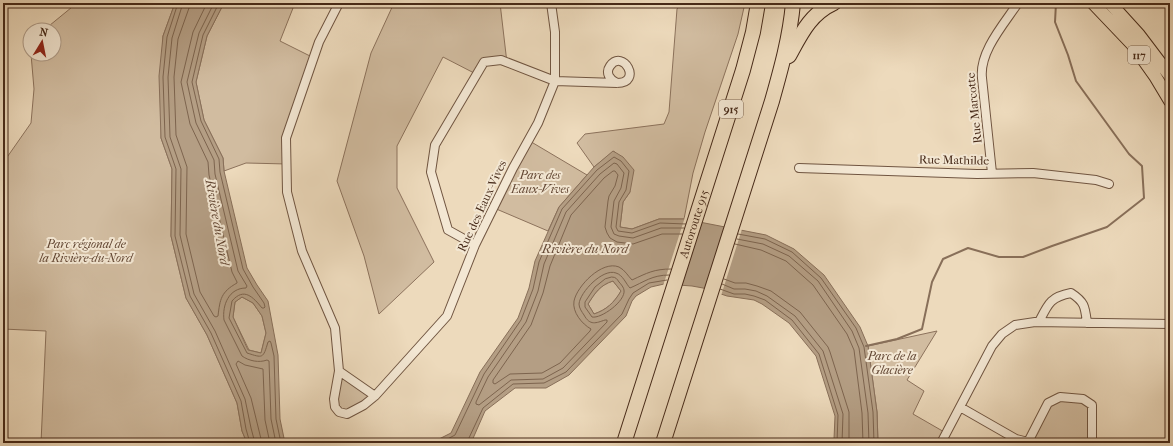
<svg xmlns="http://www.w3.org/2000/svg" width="1173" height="446" font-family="'IM FELL French Canon',serif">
<rect width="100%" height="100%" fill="#eddabc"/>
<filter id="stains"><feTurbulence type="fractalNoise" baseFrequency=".005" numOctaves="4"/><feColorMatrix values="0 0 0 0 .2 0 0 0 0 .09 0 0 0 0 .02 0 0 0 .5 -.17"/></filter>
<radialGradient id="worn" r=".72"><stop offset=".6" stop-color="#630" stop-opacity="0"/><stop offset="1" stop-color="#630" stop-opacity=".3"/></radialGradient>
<path fill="#d1bca0" stroke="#8c725c" d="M77 3H175L163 36 161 138 172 169 171 236 186 298 207 335 237 403 242 431 247 443H41L46 331 3 329V163L31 123 34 89 31 54H54V30H44Z
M224 3H295L280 41 314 58 286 138 287 164 246 163 224 171 223 158 204 120 196 82 207 36Z
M394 3H500L507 63 484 61 476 74 443 57 397 146V188L434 262 379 314 364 256 337 181 371 53Z
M681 3H745L738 34 705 132 693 173 684 219H659L632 229 620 227 623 202 630 192 614 151 594 167 577 143 585 134 664 124 669 112 677 9Z
M528 140 587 175 559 207 548 231 494 208Z
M613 281 621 291C614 303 606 310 594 314L588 304C595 293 600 285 613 281Z
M242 297 253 303 262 316 266 333 261 353 249 350 233 317 235 302Z
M937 331 907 380 924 391 913 414 946 433 941 443H878L877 412 868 346Z
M339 371 375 396 364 405 339 412 334 399Z
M1060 397 1092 405V443H1043L1028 442 1048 403Z"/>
<path fill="#b49e84" stroke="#886f59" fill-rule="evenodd" d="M175 3H224L207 36 196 82 204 120 223 158 224 171 247 268 257 285 268 301 278 355 280 419 285 443H247L242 431 237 403 207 335 186 298 171 236 172 169 161 138 159 76 163 36ZM242 297 253 303 262 316 266 333 261 353 248 350 233 317 235 302Z
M613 151 623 157 634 170 630 192 623 202 620 227 632 229 659 219H684L766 235 794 249 824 275 860 327 868 346 877 412 878 443H833L834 439 835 416 816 356 789 323 762 304 754 300 727 296 703 288 692 286 664 284 651 287 636 296 632 301 626 316 569 375 546 388H515L485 411 471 443H431L451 433 480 372 518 318 529 288 535 261 559 207 594 167ZM613 281 621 291C614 303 606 310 594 314L588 304C595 293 600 285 613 281Z"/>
<path fill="#eddabc" d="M685 217 700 220 671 286H663Z
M738 228 742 229 721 296 706 291Z"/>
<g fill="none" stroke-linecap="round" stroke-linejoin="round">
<path stroke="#7d644e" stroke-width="1" d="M178 3 167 37 163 77 165 137 176 169 175 236 190 296 211 333 241 401 246 429 250 443
M183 3 172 38 168 77 170 137 181 169 180 235 194 294 215 331 245 399 251 428 255 443
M189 3V8L178 39 174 77 176 135 187 167 186 234 200 292 214 316 216 317 218 316C220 299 221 292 237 283V282L232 272 209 175 208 162 190 124 181 82 193 32 207 3
M214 3 199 33 187 82 196 123 214 160 215 174 238 271 247 286 246 288C229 288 222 305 224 320L242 356C249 361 259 363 267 360L269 361 271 419 276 443
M219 3 203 35 192 82 201 121 219 159 220 172 243 269 253 287 264 303 265 307 264 308H262C253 297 244 287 232 301L229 318 247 353C263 358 263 359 268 342L270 341 271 343 274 356 276 419 281 443
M738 234 765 239 792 252 821 278 856 328 864 347 873 412 874 443
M737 239 763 244 789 256 818 281 852 331 859 348 868 413 869 443
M735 244 761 250 786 261 813 285 847 334 854 350 862 413 863 443
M671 269C654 269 647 273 632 280 628 276 625 270 619 267 602 260 577 286 574 301 572 312 582 324 591 329L590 331 560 363 542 373 510 374 495 384 493 383V380L531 325 543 293 550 266 571 215 604 178 613 171H615L618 175 615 186 609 196 608 201 605 227 607 233 610 238 617 242 633 244 662 234H682
M669 275C652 275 644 282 630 288 626 284 623 275 616 273 603 268 580 292 579 304 579 308 582 312 584 315 590 326 596 323 605 320H607V322L563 368 543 379 511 380 479 405 476 404V402L488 377 526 322 538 291 544 264 566 212 600 174 614 163 617 164 624 173 621 188 614 201 611 227 614 234 619 236 633 238 661 228H684
M612 277C616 277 617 279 619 282 621 284 624 288 624 290 626 301 601 319 592 317L585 307V302L595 287 605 279Z
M724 279 735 283H746L757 286 771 291 800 312 828 347 830 352 849 412V443
M722 284 734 289H745L756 291 767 296 795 316 823 351 843 414 842 443
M720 289 734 294H745L754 296 765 300 792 320 819 354 838 415 837 443
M262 443 251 398 236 364 238 361 245 365 263 369 265 420 270 443
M440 443 455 435 484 374 521 320 533 289 539 262 562 209 597 170 614 157 621 161 629 171 626 190 619 202 616 227 618 231 632 233 660 223 686 224
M467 443 468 440 483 408 513 384 544 383 566 372 622 314 629 299 633 293 649 283 667 280"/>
<path stroke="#886f59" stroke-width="2" d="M866 346 897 339 922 329 932 282 943 259 968 248 999 257H1023L1052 246 1107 227 1144 198 1142 166 1129 154 1076 81 1068 55 1055 22 1056 3"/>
<g stroke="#705541" stroke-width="10">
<path id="street" d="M339 3 319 42 286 138 287 192 302 251 335 328 339 371 375 396 447 316 475 245 513 168 538 123 555 81V32L551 3
M799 168 977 174 1033 173 1096 180 1109 184
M992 173 982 78C979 52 1004 24 1018 3
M475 245 448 230 431 172 435 145 484 62 501 60 555 81 617 83C643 83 623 48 610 66 605 73 610 80 617 83
M1039 322C1048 304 1050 297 1071 293 1085 302 1085 307 1087 323
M339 371 334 399 335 407 339 412 347 414 364 405 375 396
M960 407 1016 439 1028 442 1043 443
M1028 442 1048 403 1060 397 1083 399 1092 405V443
M941 443 992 346 1002 334 1015 325 1035 322 1170 324"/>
</g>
<g stroke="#462918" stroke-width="14">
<path id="primary" d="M1093 3 1133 45 1155 76 1170 101
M1110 3 1139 35 1170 76"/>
</g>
<g stroke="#462918" stroke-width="16">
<g id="highway">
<path d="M789 56C801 34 810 14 834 3"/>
<path id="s1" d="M624 443 743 70 753 32 758 3"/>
<path d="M663 443 772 101C781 69 790 37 793 3"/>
</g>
</g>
<use href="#street" stroke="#f3e7d3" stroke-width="8"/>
<use href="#primary" stroke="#eddabc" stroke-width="12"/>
<use href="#highway" stroke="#eddabc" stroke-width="14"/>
</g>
<g text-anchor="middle" stroke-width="4" stroke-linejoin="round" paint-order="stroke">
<g fill="#f3e7d3" stroke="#7a6250" stroke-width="1">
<rect x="1128" y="46" width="22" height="18" rx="3"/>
<rect x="719" y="100" width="24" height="18" rx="3"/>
</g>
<g font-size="11" font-weight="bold" fill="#462918">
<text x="1139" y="59">117</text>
<text x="731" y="113">915</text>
</g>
<g font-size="12" fill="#462918" stroke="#f3e7d3">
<text transform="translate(974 108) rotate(-96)" y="4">Rue Marcotte</text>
<text transform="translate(954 160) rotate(1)" y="4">Rue Mathilde</text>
<text transform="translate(482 206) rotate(-65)" y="4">Rue des Eaux-Vives</text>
<text dy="4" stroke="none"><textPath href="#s1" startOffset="230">Autoroute 915</textPath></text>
</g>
<g font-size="12" font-style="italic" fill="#624633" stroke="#f3e7d3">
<text x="540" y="179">Parc des<tspan x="540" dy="14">Eaux-Vives</tspan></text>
<text x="86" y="248">Parc régional de<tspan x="86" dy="14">la Rivière-du-Nord</tspan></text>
<text x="892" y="360">Parc de la<tspan x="892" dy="14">Glacière</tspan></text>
</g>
<g font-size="13" font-style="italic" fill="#624633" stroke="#f3e7d3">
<text transform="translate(218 222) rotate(80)" y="5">Rivière du Nord</text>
<text x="585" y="253">Rivière du Nord</text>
</g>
</g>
<rect width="1173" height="446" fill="none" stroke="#eddabc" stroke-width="16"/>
<rect x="4" y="4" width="1165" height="438" fill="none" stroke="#462918" stroke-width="2"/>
<rect x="8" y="8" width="1157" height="430" fill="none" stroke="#462918"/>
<g transform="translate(42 42) rotate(10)"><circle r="19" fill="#f3e7d3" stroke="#ae9b88"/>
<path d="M0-3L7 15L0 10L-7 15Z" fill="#8f2418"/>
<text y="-6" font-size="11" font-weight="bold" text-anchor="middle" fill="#462918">N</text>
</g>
<rect width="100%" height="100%" filter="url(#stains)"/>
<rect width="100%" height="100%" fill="url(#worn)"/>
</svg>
